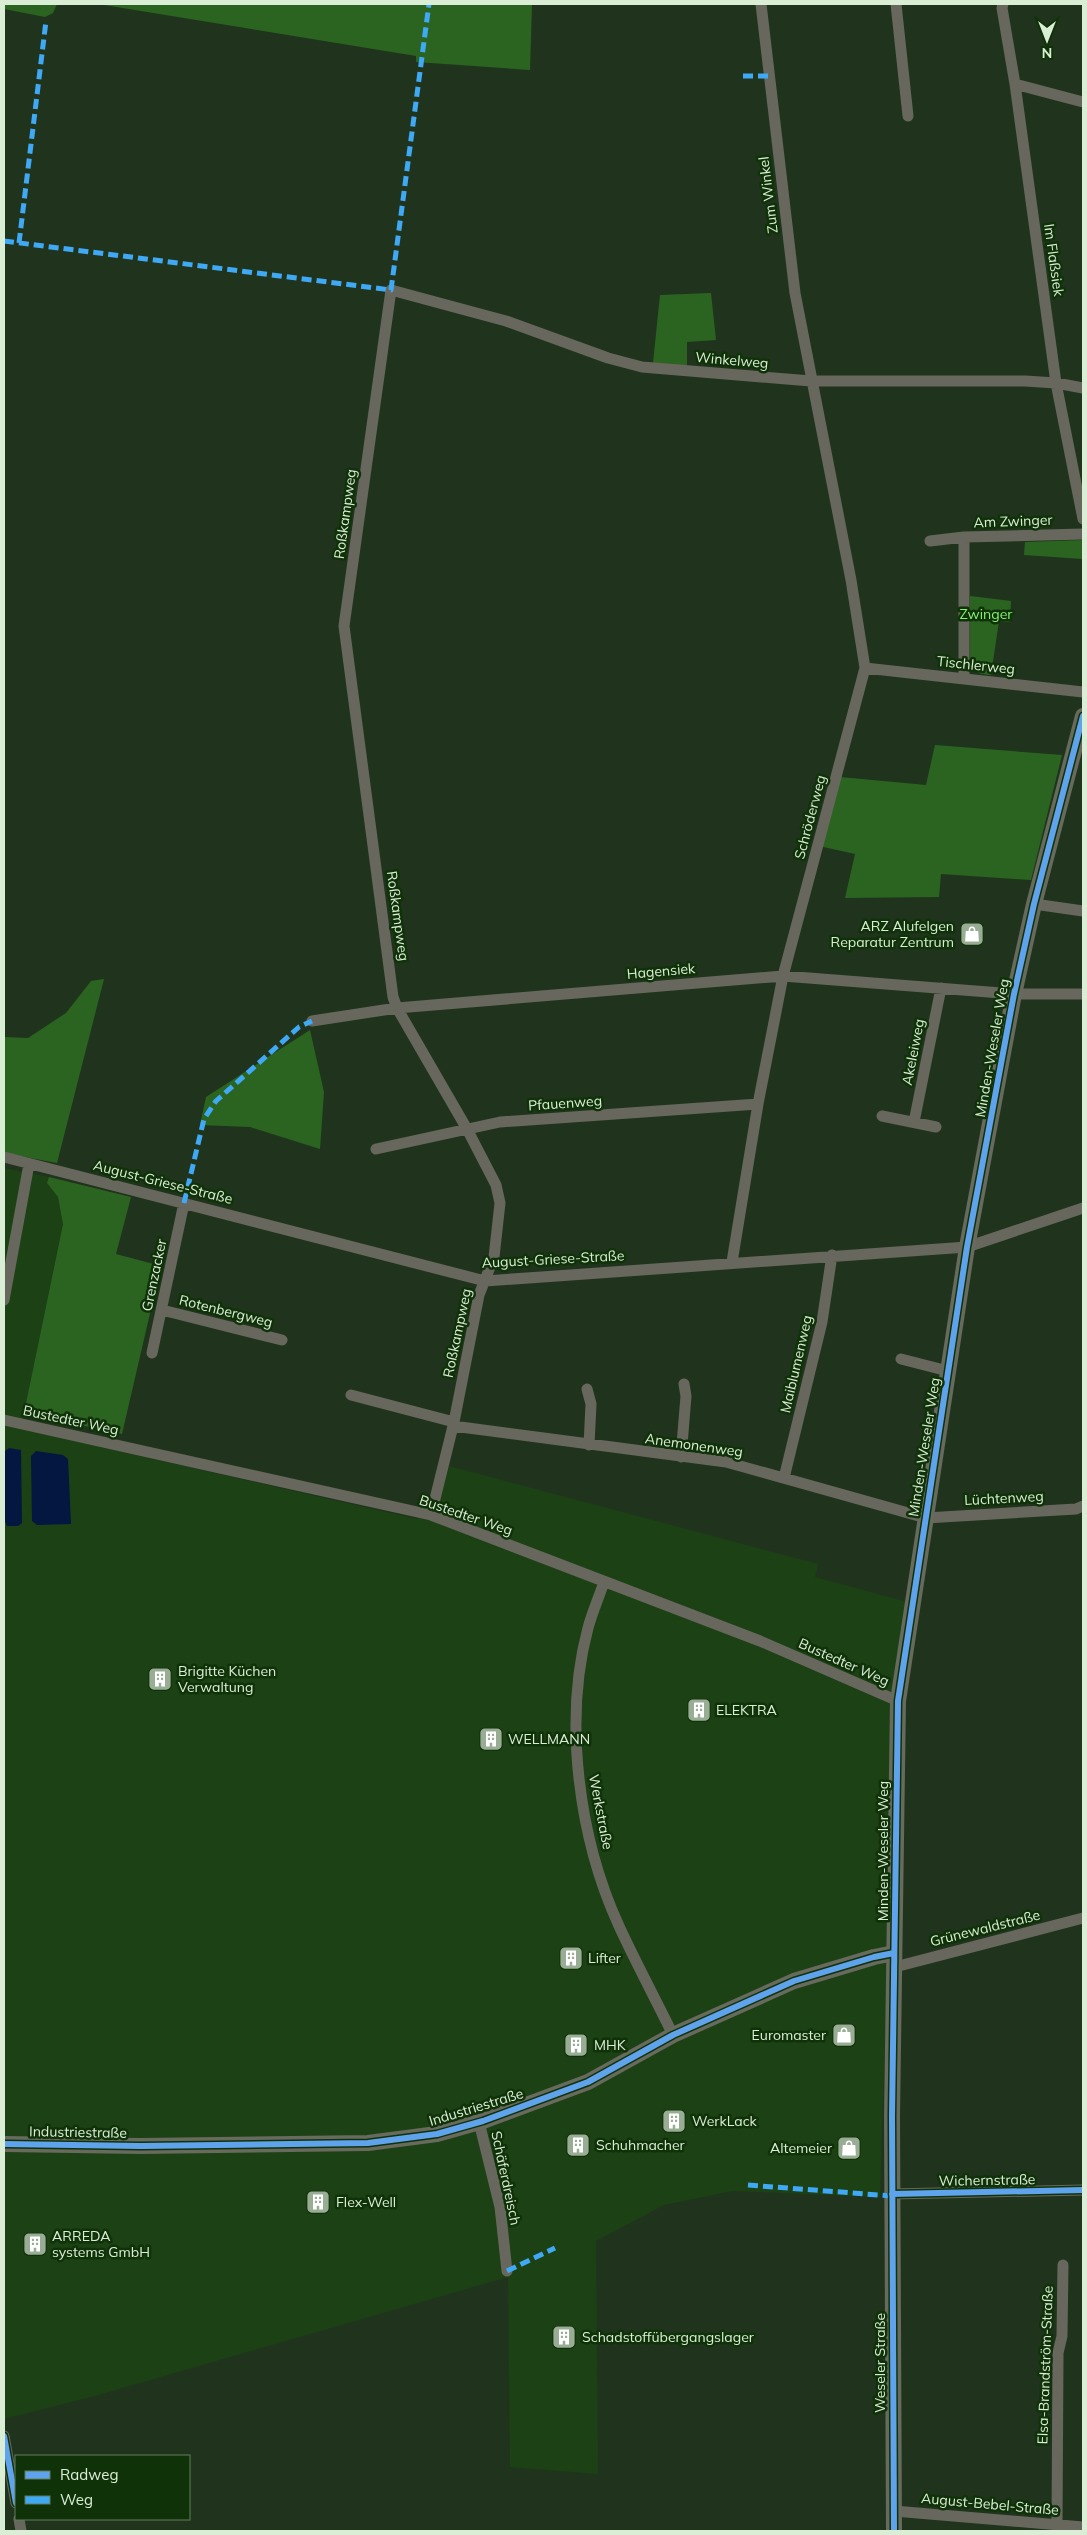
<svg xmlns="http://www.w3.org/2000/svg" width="1087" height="2535" font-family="Mulish,sans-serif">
<rect width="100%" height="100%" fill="#20341d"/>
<path fill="#1c4115" d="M4 1168 49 1177 47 1183 58 1197 63 1223 21 1429 417 1519 439 1505 449 1466 818 1564 815 1577 907 1602 887 1979 880 2197 732 2191 664 2205 596 2241 598 2474 510 2467 508 2277 98 2395 4 2419Z"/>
<path fill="#2b6421" d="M4 4H57L53 13 45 17 4 9Z
M98 4H532L530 70 416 62V56Z
M711 293 716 340 687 342V366L653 363 660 295Z
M1083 540V559L1024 555 1025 542Z
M970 596 1011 601 1010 622 999 621 991 675C982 674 974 674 970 665Z
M935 745 1062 755 1031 880 941 874 939 897 845 898 855 854 819 846 840 777 926 785Z
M104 979 57 1163 4 1153V1037L28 1038 66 1013 91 981Z
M310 1030 324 1092 320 1149 250 1127 200 1125 206 1097Z
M49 1177 131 1197 116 1254 161 1266 122 1434 24 1413 63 1224 58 1197 47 1183Z"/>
<path fill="#031740" d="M9 1448 21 1450 22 1523 18 1526H7L5 1521V1451Z
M36 1451 63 1455 68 1459 71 1524 37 1525 32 1521 31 1456Z"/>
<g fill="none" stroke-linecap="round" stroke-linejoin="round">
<path stroke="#68675e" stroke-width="11" d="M896 4 908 116
M1003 4 1002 8 1015 84 1056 383 1083 519
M1015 84 1083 102
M930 541 964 537
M865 668 1083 692
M964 678V537L1083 534
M1034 904 1083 911
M312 1021 397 1008 783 976 1014 994H1083
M882 1116 936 1127
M914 1122 941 988
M376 1149 500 1122 758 1104
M4 1157 485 1281 967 1247 1083 1208
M732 1262 758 1104 783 976 865 668 851 580 795 293 761 4
M4 1300 29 1164
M162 1310 282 1340
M152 1353 184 1203
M901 1359 948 1371
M587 1389 591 1404 589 1445
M351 1395 454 1422
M4 1420 431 1515 760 1641 898 1701
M453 1426 726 1462 926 1518 1076 1509 1083 1506
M681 1457 686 1396 684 1384
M784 1478 822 1322 832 1255
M431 1515 454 1422 479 1295 494 1257 500 1203 496 1185 467 1129 397 1008 393 997 344 626 391 290 506 321 608 358 642 367 811 381H1025L1056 383 1083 388
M604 1582C599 1597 592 1613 588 1628 563 1721 579 1839 619 1926 636 1963 655 1998 673 2035
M895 1967 1083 1918
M479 2122 500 2207 507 2271
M892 2194 1083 2190
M4 2436 16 2503
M894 2511 1083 2527
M19 2519 21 2531
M1057 2525 1058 2353 1062 2336 1063 2265"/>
<path stroke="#676a5d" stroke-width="16" d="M4 2144 141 2146 368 2143 437 2134 483 2121 588 2082 673 2035 794 1981 874 1957 894 1953
M894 2531 892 2116 898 1701 967 1247 1014 994 1034 904 1083 716"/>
<path stroke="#3fa9f5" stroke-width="5" stroke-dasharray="10 5" stroke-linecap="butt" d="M743 76H769
M4 241 391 290 429 4
M19 243 46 21
M184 1203 204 1119 216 1101 299 1027 312 1021
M748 2185 892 2196
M507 2271 555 2248"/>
<g stroke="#103209" stroke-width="9">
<path id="cycleway" d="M4 2144 141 2146 368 2143 437 2134 483 2121 588 2082 673 2035 794 1981 874 1957 894 1953
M892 2194 1083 2190
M4 2436 16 2503
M894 2531 892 2116 898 1701 967 1247 1014 994 1034 904 1083 716"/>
</g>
<use href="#cycleway" stroke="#60a3ed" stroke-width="6"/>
</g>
<defs>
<g id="shop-square" transform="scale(1.25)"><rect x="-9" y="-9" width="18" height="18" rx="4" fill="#99ad95" stroke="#103209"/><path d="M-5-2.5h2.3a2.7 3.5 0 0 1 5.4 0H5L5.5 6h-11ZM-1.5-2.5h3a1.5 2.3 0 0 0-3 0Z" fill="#fff"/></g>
<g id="building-square" transform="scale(1.25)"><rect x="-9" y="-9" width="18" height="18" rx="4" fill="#99ad95" stroke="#103209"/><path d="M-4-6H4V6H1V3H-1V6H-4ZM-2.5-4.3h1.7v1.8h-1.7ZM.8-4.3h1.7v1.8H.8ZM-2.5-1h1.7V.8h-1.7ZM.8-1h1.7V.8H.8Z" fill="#fff"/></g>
</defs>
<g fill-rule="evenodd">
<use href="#shop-square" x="972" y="934"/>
<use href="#building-square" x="160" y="1679"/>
<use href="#building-square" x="699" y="1710"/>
<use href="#building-square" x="491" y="1739"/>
<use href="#building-square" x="571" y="1958"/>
<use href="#shop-square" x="844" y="2035"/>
<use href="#building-square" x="576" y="2045"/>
<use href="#building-square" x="674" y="2121"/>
<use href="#building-square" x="578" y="2145"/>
<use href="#shop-square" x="849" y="2148"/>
<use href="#building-square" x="318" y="2202"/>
<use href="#building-square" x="35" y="2244"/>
<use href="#building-square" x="564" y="2337"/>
</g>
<g text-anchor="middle" stroke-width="5" stroke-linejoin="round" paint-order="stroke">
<g font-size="14" fill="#daeed6" stroke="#103209">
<text transform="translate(768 195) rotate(-97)" y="5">Zum Winkel</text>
<text transform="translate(1054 260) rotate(82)" y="5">Im Flaßsiek</text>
<text transform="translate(732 360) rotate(5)" y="5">Winkelweg</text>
<text transform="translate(345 514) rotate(-82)" y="5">Roßkampweg</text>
<text transform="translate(1013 521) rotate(-2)" y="5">Am Zwinger</text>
<text transform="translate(976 665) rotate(6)" y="5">Tischlerweg</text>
<text transform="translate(810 817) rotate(-75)" y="5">Schröderweg</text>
<text transform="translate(398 916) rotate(82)" y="5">Roßkampweg</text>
<text transform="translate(661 971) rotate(-5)" y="5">Hagensiek</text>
<text transform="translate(992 1048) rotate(-80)" y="5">Minden-Weseler Weg</text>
<text transform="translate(913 1052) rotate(-79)" y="5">Akeleiweg</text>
<text transform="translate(565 1103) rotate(-4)" y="5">Pfauenweg</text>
<text transform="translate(163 1182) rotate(14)" y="5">August-Griese-Straße</text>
<text transform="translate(553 1259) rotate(-3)" y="5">August-Griese-Straße</text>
<text transform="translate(154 1275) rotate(-78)" y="5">Grenzacker</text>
<text transform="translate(226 1311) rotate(14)" y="5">Rotenbergweg</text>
<text transform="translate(457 1333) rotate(-78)" y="5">Roßkampweg</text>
<text transform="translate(796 1364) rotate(-77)" y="5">Maiblumenweg</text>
<text transform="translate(71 1420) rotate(12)" y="5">Bustedter Weg</text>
<text transform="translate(694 1445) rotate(8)" y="5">Anemonenweg</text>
<text transform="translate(924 1447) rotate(-81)" y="5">Minden-Weseler Weg</text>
<text transform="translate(1004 1498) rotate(-3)" y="5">Lüchtenweg</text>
<text transform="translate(466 1515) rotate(19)" y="5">Bustedter Weg</text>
<text transform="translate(844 1662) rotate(24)" y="5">Bustedter Weg</text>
<text transform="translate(601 1812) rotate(79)" y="5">Werkstraße</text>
<text transform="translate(883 1851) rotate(-90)" y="5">Minden-Weseler Weg</text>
<text transform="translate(985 1928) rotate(-14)" y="5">Grünewaldstraße</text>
<text transform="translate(476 2107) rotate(-17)" y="5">Industriestraße</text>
<text transform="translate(78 2132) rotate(1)" y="5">Industriestraße</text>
<text transform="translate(506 2178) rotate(78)" y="5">Schäferdreisch</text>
<text transform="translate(987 2180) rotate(-1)" y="5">Wichernstraße</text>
<text transform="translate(880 2363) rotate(-90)" y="5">Weseler Straße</text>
<text transform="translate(1045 2365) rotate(-88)" y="5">Elsa-Brandström-Straße</text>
<text transform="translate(990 2504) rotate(5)" y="5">August-Bebel-Straße</text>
</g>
<g font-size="14" fill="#89f276" stroke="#103209">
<text x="986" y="619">Zwinger</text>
</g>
<g font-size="14" fill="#daeed6" stroke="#103209" text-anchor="start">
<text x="954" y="931" text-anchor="end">ARZ Alufelgen<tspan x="954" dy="16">Reparatur Zentrum</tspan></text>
<text x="178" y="1676">Brigitte Küchen<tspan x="178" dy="16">Verwaltung</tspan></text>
<text x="716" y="1715">ELEKTRA</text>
<text x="508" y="1744">WELLMANN</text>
<text x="588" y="1963">Lifter</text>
<text x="826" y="2040" text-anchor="end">Euromaster</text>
<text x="594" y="2050">MHK</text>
<text x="692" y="2126">WerkLack</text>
<text x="596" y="2150">Schuhmacher</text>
<text x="832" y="2153" text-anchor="end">Altemeier</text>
<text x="336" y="2207">Flex-Well</text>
<text x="52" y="2241">ARREDA<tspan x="52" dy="16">systems GmbH</tspan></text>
<text x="582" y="2342">Schadstoffübergangslager</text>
</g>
</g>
<rect width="1087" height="2535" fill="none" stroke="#daeed6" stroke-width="10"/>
<rect x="15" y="2455" width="175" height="65" fill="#103209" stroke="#617d5b"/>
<rect x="25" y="2471" width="25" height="8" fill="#60a3ed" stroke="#617d5b"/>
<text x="60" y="2480" font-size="15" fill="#daeed6">Radweg</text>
<rect x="25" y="2496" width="25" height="8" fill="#3fa9f5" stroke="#617d5b"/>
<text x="60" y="2505" font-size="15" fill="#daeed6">Weg</text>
<g transform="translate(1047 40) rotate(180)" stroke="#103209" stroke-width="4" paint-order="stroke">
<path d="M0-4L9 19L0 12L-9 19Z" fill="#daeed6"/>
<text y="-8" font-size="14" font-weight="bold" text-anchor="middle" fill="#daeed6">N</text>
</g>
</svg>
